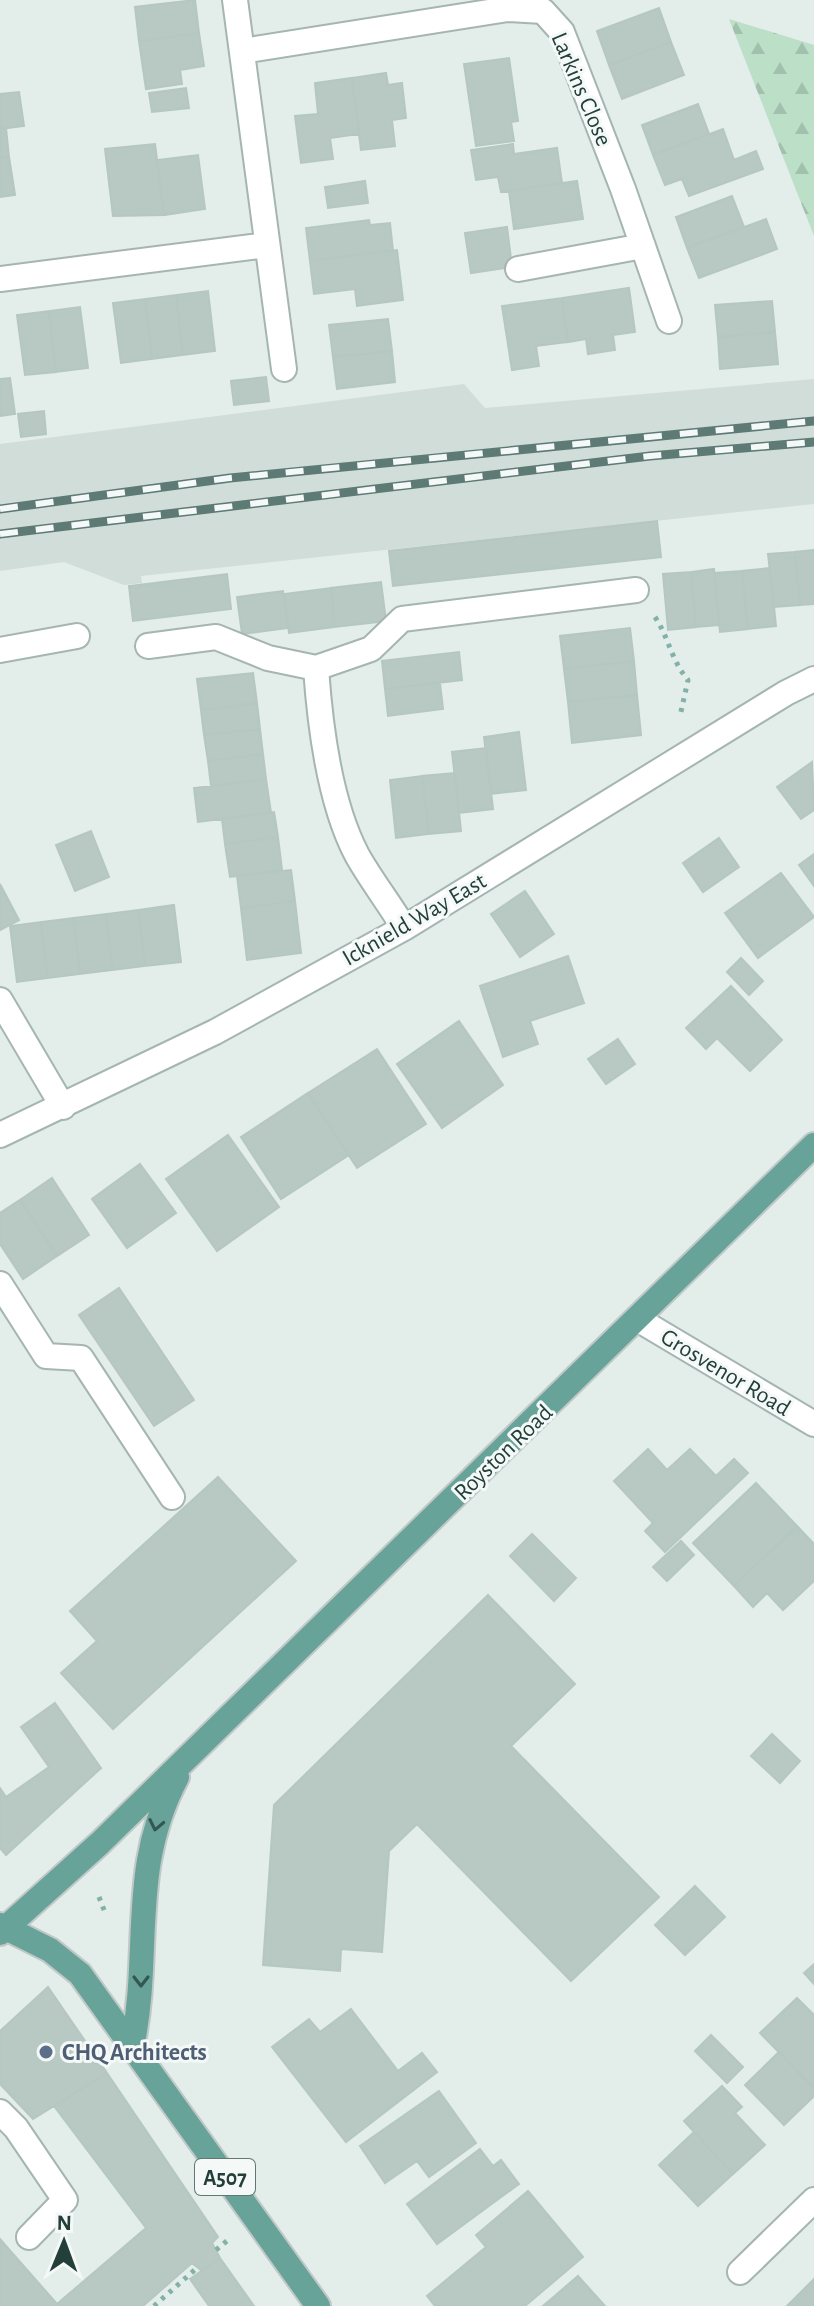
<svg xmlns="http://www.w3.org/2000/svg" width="814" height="2306" font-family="'Alegreya Sans',sans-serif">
<defs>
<pattern id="forest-firs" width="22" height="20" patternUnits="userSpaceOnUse" patternTransform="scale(2)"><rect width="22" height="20" fill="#bcdfc8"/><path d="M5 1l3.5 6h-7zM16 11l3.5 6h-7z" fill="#a1c0ad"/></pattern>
</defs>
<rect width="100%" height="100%" fill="#e3edea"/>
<path fill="#d1ddd9" d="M814 379V504L141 576 142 583 124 585 64 562 0 571V444L464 384 485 408Z"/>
<path fill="url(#forest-firs)" d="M729 19 814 45V236Z"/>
<path fill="#b8c8c3" stroke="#b5c7c1" stroke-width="2" d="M195 0 199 33 139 41 135 7Z
M659 8 671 42 609 65 597 31Z
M199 33 204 66 180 70 182 84 146 89 139 41Z
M671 42 684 75 622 99 609 65Z
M509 58 518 121 511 122 514 141 476 146 464 64Z
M386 73 388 85 402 83 406 118 392 120 395 146 361 150 352 78Z
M352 78 359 134 330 138 333 159 301 163 295 116 318 114 315 83Z
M186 88 189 108 152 112 149 93Z
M19 92 24 126 0 129V94Z
M698 104 709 134 653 155 642 125Z
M6 128 9 157 0 158V129Z
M723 129 734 160 756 151 763 169 689 196 682 179 665 185 653 155Z
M155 144 164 215 113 216 105 149Z
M513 144 514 154 557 148 562 183 501 192 498 177 476 180 471 150Z
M198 155 205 209 164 215 157 160Z
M9 157 15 195 0 197V158Z
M365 181 368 203 328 208 325 187Z
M577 181 583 219 514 229 509 191Z
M732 196 744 227 687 248 676 217Z
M766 219 777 249 699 278 687 248Z
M369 220 370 225 390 223 393 251 310 261 306 228Z
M507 227 512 267 471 273 465 233Z
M397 250 403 300 357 306 355 289 314 294 310 261Z
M629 288 635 332 613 335 615 350 588 354 586 339 568 342 562 298Z
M208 291 215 351 183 355 176 295Z
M176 295 183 355 152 359 145 299Z
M562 298 568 342 536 346 539 366 512 370 502 306Z
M145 299 152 359 121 363 113 303Z
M772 301 775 332 718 337 715 305Z
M80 307 88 368 56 372 49 311Z
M49 311 56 372 25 375 17 315Z
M388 319 392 351 333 357 329 325Z
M775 332 778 364 720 369 718 337Z
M392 351 395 382 337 389 333 357Z
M266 377 269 401 234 405 231 381Z
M10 378 15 414 0 416V379Z
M44 411 46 434 21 437 18 414Z
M657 521 661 557 393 586 389 551Z
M814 550V604L800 605 795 552Z
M795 552 800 605 774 607 768 554Z
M770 568 776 626 748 629 742 571Z
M714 569 719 625 696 627 691 572Z
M742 571 748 629 720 632 714 573Z
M691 572 696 627 668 630 663 574Z
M227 574 231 609 133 621 129 586Z
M381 582 386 621 335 627 331 588Z
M331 588 335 627 289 633 284 594Z
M283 591 288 628 242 634 237 597Z
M630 628 634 661 564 669 560 636Z
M459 652 462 680 385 689 382 661Z
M634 661 637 695 568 702 564 669Z
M253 673 257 703 201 710 197 679Z
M440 683 443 709 388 716 385 689Z
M637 695 641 735 572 743 568 702Z
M257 703 260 729 204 735 201 710Z
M260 729 263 754 208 761 204 735Z
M519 732 526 790 491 794 484 737Z
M486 748 493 809 459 813 452 752Z
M263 754 266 779 211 786 208 761Z
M812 762 814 810 801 819 777 787Z
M455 773 461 831 429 834 422 776Z
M422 776 429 834 396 838 390 780Z
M266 779 271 813 198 822 194 788Z
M274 812 278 837 225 844 222 819Z
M91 831 109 877 75 891 56 845Z
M278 837 282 870 230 877 225 844Z
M719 838 739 867 703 892 683 863Z
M814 854V886L799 865Z
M291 870 295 901 241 908 237 876Z
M781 873 814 917 758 958 725 913Z
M0 884 19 920 0 930Z
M525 891 554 934 520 957 491 914Z
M295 901 301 953 247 960 241 908Z
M174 905 181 962 145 966 138 910Z
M138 910 145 966 113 970 106 914Z
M106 914 113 970 80 974 73 918Z
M73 918 80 974 48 978 41 922Z
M41 922 48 978 17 982 10 926Z
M568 956 584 1003 530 1021 538 1044 503 1057 480 986Z
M741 958 763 981 749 995 727 972Z
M731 986 782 1040 750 1071 717 1038 706 1049 686 1028Z
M459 1021 503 1085 442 1128 397 1064Z
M618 1039 635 1064 606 1084 588 1059Z
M377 1049 426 1124 357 1168 308 1093Z
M308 1093 349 1155 281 1199 241 1137Z
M228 1135 279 1207 217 1251 166 1179Z
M140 1164 176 1213 127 1248 92 1199Z
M52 1178 89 1235 57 1256 20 1200Z
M20 1200 57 1256 23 1279 0 1244V1213Z
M119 1288 194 1400 154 1426 79 1315Z
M648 1449 667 1470 690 1449 716 1476 734 1459 748 1473 665 1552 645 1531 653 1523 614 1481Z
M218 1477 296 1561 113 1729 61 1673 97 1641 70 1611Z
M756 1483 797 1526 734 1586 693 1543Z
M797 1526 814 1544V1581L783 1610 767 1593 753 1607 734 1586Z
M532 1534 576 1578 554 1601 510 1556Z
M681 1541 694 1555 667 1581 653 1567Z
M488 1595 575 1684 511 1746 659 1897 571 1981 417 1824 389 1851 382 1952 341 1949 340 1971 263 1965 274 1805Z
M55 1703 101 1768 6 1855 0 1848V1788L6 1797 49 1767 21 1727Z
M772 1734 800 1761 780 1783 751 1756Z
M695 1886 725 1917 685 1955 655 1925Z
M814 1964V1984L804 1973Z
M48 1987 107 2073 33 2119 0 2084V2031Z
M797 1998 814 2015V2088L760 2033Z
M351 2009 398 2071 422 2053 437 2072 346 2142 272 2047 309 2019 320 2032Z
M711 2035 743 2067 727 2083 695 2051Z
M779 2052 814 2088V2096L784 2125 745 2085Z
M107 2073 218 2237 212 2243 220 2258 202 2271 192 2263 143 2306H0V2239L57 2304 146 2228 54 2106Z
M722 2086 742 2107 735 2113 765 2145 733 2174 684 2121Z
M439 2091 476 2143 429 2177 417 2161 385 2183 360 2146Z
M694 2132 733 2174 698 2206 659 2165Z
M480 2149 493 2166 501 2160 519 2184 437 2244 407 2204Z
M528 2191 583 2257 525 2306H435L427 2296 486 2247 476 2235Z
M220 2258 254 2306H209L190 2279Z
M578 2276 605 2306H543Z
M814 2279V2306H787Z"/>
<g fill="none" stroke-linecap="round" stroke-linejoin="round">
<g stroke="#a5b5b2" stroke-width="28">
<path id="minor" d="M235 0 284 369
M242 51 508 9 543 11 562 32 623 189 669 321
M518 269 643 246
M0 279 266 245
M148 646 216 637 268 658 316 668 371 649 402 619 636 590
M0 650 77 636
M316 668C320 726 329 802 357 855 371 880 389 903 404 928
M0 1000 63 1107
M0 1135 215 1032 404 928 786 693 814 679
M0 1284 46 1356 81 1358 172 1497
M639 1320 814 1424
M0 2112 16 2128 65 2200 29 2237
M740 2272 814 2200"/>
</g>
<g stroke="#c1c9c8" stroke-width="28">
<path id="major" d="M0 1925 50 1950 80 1974 318 2306
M0 1933 100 1843 814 1145
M132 2047C152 1952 128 1869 177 1777"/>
</g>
<path stroke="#83b1a7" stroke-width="5" stroke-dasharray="4 6" stroke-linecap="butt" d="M655 617C669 638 671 660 688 680L680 716
M99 1897 106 1915
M216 2250 228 2240
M154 2306 198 2267"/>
<use href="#minor" stroke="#fff" stroke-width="24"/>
<use href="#major" stroke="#67a399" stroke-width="24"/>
<g stroke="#5d7a75" stroke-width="9">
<path id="rail" d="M0 509 230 478 814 421
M0 534 650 456 814 442"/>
</g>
<use href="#rail" stroke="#f4f9f7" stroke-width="6" stroke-dasharray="18" stroke-linecap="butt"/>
</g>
<defs><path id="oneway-chevron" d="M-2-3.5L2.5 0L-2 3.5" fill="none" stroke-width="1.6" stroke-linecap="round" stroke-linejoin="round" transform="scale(2)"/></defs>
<g stroke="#335852">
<use href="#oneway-chevron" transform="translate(156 1825) rotate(102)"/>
<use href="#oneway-chevron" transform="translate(141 1981) rotate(90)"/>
</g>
<circle fill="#5c6f8a" stroke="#f4f9f7" stroke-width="3" cx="46" cy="2052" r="8"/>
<g text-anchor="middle" stroke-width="6" stroke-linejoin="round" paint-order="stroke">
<rect fill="#f4f9f7" stroke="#617773" stroke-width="2" x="195" y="2159" width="60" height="36" rx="6"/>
<g font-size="22" font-weight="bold" fill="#223f3a">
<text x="225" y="2185">A507</text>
</g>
<g font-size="24" fill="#223f3a" stroke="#f4f9f7">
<text transform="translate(582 89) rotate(67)" y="8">Larkins Close</text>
<text transform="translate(414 919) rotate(-30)" y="8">Icknield Way East</text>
<text transform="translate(726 1372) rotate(31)" y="8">Grosvenor Road</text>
<text transform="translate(503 1452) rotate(-44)" y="8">Royston Road</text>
</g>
<g font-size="24" font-weight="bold" fill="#4e5e75" stroke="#f4f9f7" text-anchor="start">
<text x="62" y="2060">CHQ Architects</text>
</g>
</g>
<g transform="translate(64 2242) rotate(1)" stroke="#f4f9f7" stroke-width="6" paint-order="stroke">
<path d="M0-6L14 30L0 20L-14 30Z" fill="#223f3a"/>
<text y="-12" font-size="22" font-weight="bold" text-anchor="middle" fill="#223f3a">N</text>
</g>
</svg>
